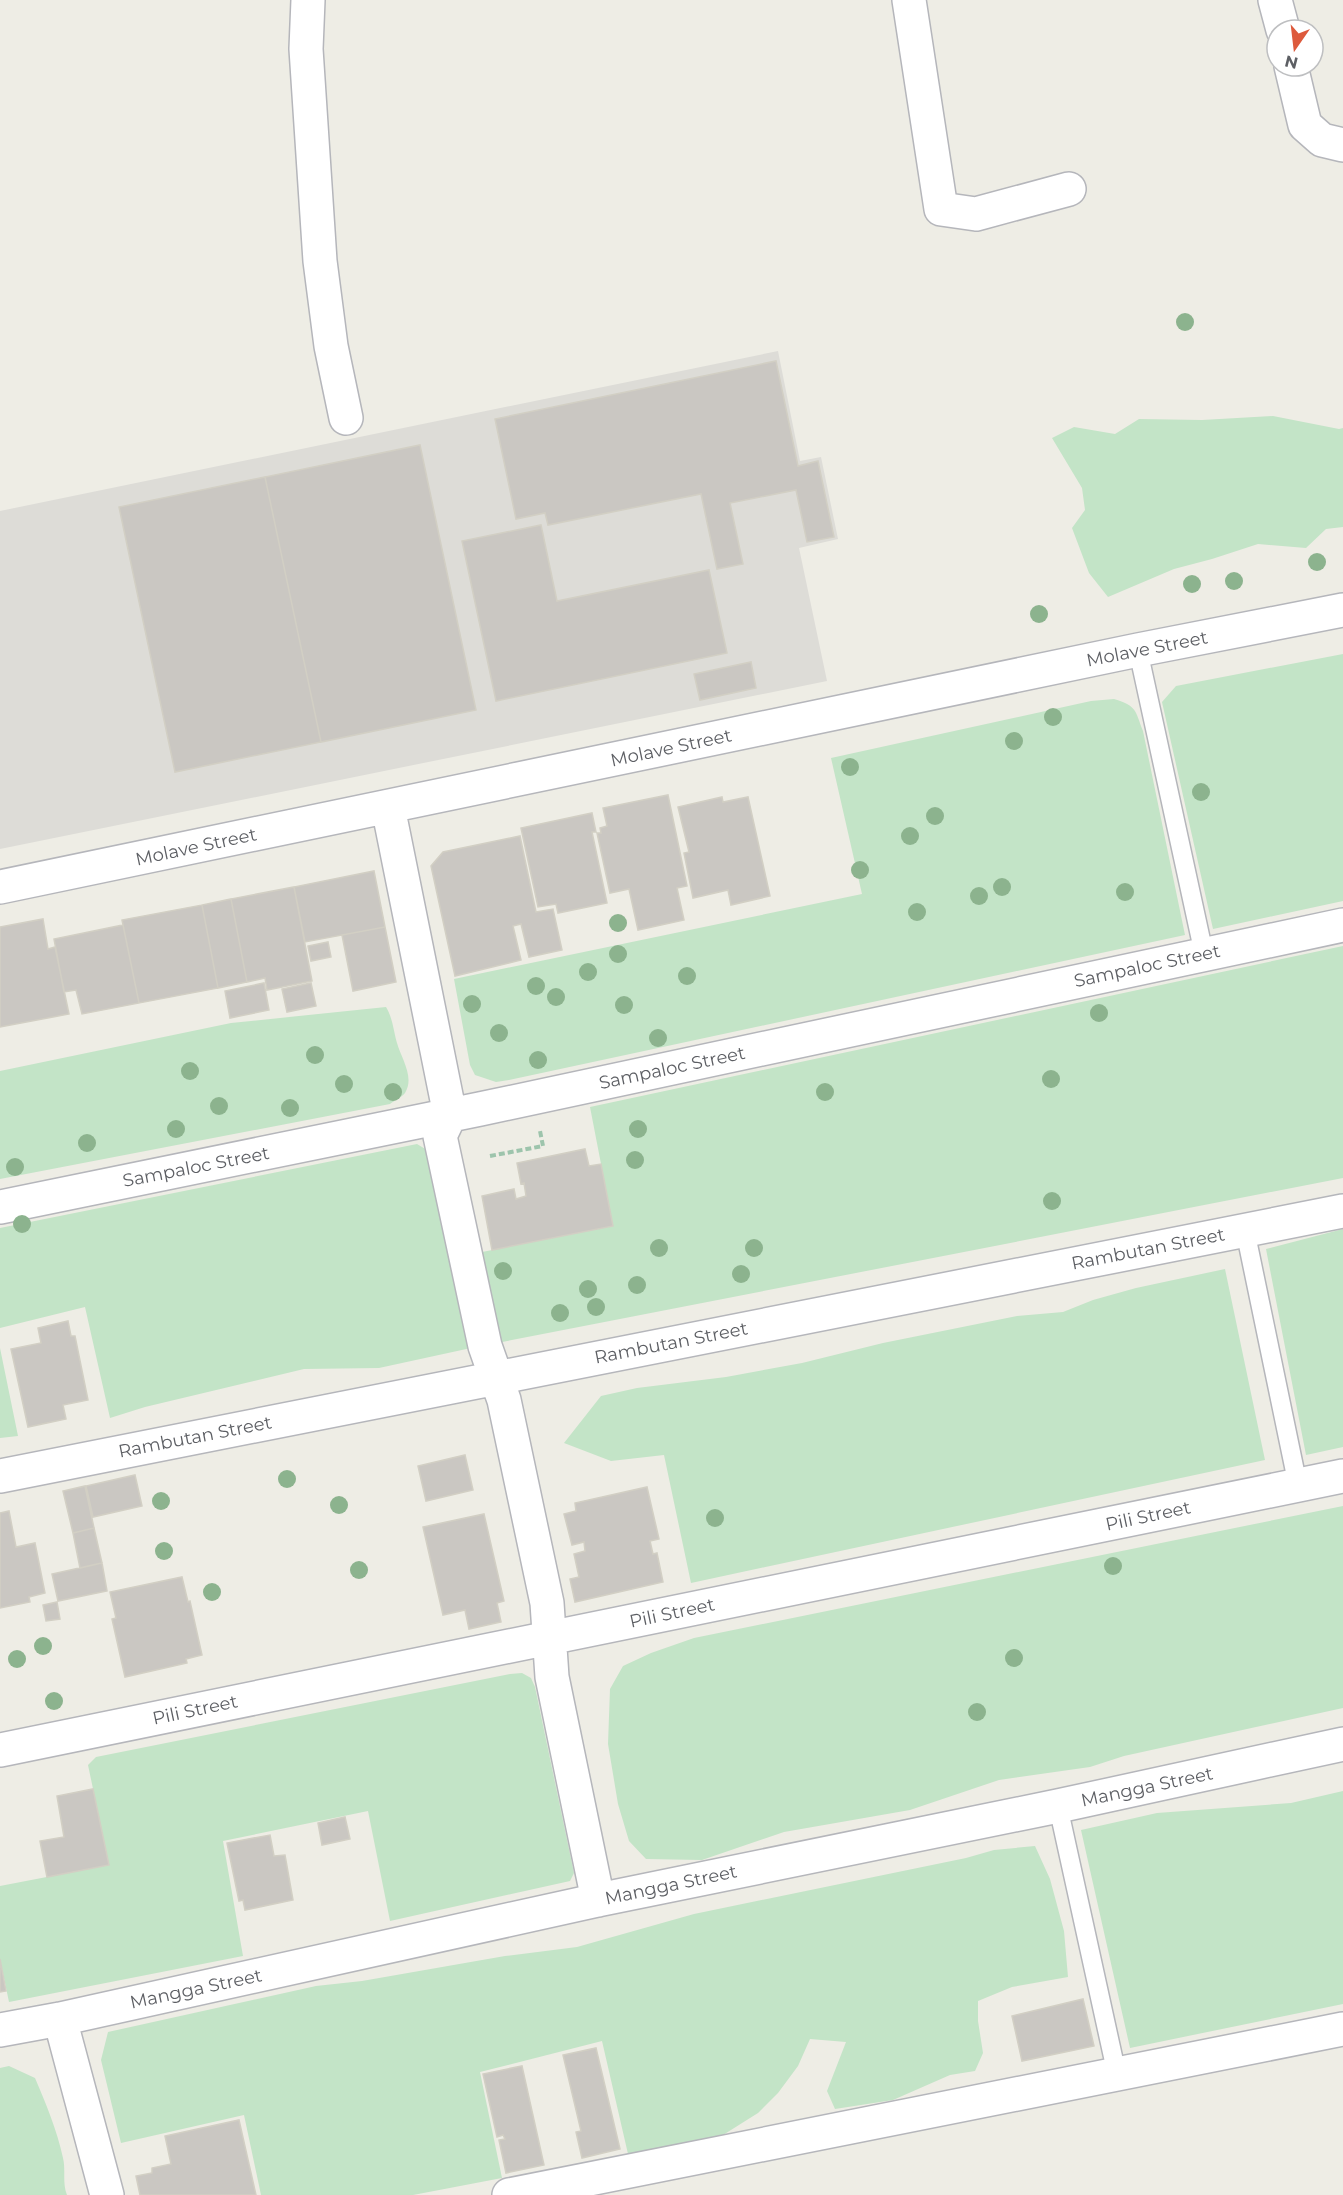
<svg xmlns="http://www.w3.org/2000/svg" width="1343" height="2195" font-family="Montserrat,sans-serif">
<rect width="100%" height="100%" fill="#eeede5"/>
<path fill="#dddcd7" d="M778 351 800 461 821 457 838 539 799 548 827 681 0 849V511Z"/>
<path fill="#c3e4c7" d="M1273 416 1339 429 1343 428V527L1326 529 1306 548 1258 544 1212 559 1174 569 1108 597 1089 573 1072 528 1085 510 1082 488 1052 438 1074 427 1115 434 1139 419 1202 420Z
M1343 654V901L1213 929 1162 702 1176 686Z
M1114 699C1137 706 1135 710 1143 731L1185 935 509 1080 496 1082 475 1075 470 1065 454 979 862 894 831 758 1091 701Z
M1343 946V1178L497 1343 477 1253 613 1226 590 1107Z
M386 1007C393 1019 393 1029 397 1043 401 1058 415 1077 405 1093 402 1097 394 1101 390 1104L0 1179V1071L231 1023Z
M417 1144 432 1153 471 1348 379 1368 304 1369 145 1407 110 1418 85 1307 0 1328V1228Z
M1343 1229V1447L1306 1455 1266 1249Z
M1225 1269 1265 1460 691 1583 664 1455 611 1461 564 1443 601 1396 637 1388 726 1377 802 1363 883 1343 1017 1316 1063 1312 1093 1300 1136 1288Z
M0 1348 18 1436 0 1438Z
M1343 1506V1708L1124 1756 1090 1767 999 1780 910 1810 784 1832 702 1860 646 1859 629 1841 618 1804 608 1744 610 1689 623 1666 651 1653 694 1638Z
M522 1673 531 1678 535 1687 574 1873 570 1881 390 1921 368 1811 223 1841 243 1956 9 2002 0 1959V1886L109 1865 88 1765 96 1757 510 1674Z
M1343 1791V2004L1130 2048 1081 1830 1157 1813 1291 1803Z
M1035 1846 1050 1879 1064 1931 1068 1977 1012 1987 978 2001V2021L983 2053 975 2071 950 2075 893 2100 835 2109 827 2091 846 2042 810 2039 798 2066 778 2093 758 2113 723 2135 628 2154 602 2041 480 2072 502 2178 413 2195H261L244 2115 121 2143 101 2060 108 2032 316 1986 362 1981 505 1956 577 1947 694 1914 966 1858 994 1850Z
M9 2066 35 2078C46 2104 57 2130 63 2158 66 2170 62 2183 67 2195H0V2068Z"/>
<path fill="#cac7c2" stroke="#d2cfc4" stroke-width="1.5" d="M776 361 798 466 818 461 834 537 807 542 796 490 730 503 743 564 717 569 701 494 548 525 545 513 516 519 495 419Z
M420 445 476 710 321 742 265 477Z
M265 477 321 742 175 772 119 507Z
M541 525 557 601 709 570 727 653 496 701 462 541Z
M751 662 756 688 700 700 694 674Z
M668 795 687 886 677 888 684 920 638 930 629 889 610 893 597 833H601L600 828 607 826 603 808Z
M722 797 723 802 748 797 770 896 731 905 728 890 693 898 684 853 689 852 678 807Z
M592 813 596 832H592L607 903 558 913 556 904 538 907 521 828Z
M520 836 536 912 553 909 562 950 529 957 521 924 513 926 521 960 455 976 431 866 443 852Z
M374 871 385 927 305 942 294 887Z
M294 887 312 981 267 990 265 978 247 982 231 899Z
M231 899 247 982 218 988 202 905Z
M202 905 218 988 139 1003 122 920Z
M43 919 48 949 55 947 69 1014 0 1027V927Z
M123 925 139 1003 82 1014 76 990 64 992 54 939Z
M385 927 396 982 353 991 342 935Z
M328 942 331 957 311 961 308 946Z
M264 983 269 1010 230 1018 225 991Z
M311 983 316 1006 287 1012 282 989Z
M585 1149 589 1166 601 1164 613 1226 492 1250 482 1196 514 1189 516 1199 526 1196 524 1183 521 1184 517 1163Z
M68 1321 71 1336H75L88 1400 63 1405 66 1419 28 1427 11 1349 41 1343 38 1328Z
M465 1455 473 1490 426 1501 418 1466Z
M135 1475 142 1506 93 1517 86 1486Z
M85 1486 94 1528 73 1533 63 1491Z
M647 1487 659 1539 650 1541 653 1554 657 1553 663 1582 575 1602 570 1579 579 1577 574 1554 585 1551 584 1542 572 1545 564 1514 576 1511 575 1503Z
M9 1511 16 1547 35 1543 45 1593 29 1597 30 1602 0 1608V1513Z
M484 1514 504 1601 497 1603 501 1622 469 1629 465 1610 443 1615 423 1527Z
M94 1528 102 1563 80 1568 73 1533Z
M102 1563 107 1591 58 1601 52 1574Z
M182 1577 188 1602 190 1601 202 1655 186 1659 187 1663 125 1677 112 1619 116 1618 110 1592Z
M57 1602 60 1619 46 1621 43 1605Z
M93 1789 109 1865 47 1877 40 1841 64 1837 57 1796Z
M345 1817 350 1839 322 1845 318 1823Z
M270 1835 274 1856 285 1855 293 1900 245 1910 243 1900 239 1901 227 1843Z
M0 1959 6 1991 0 1992Z
M1083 1999 1094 2046 1022 2061 1012 2016Z
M596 2048 620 2149 582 2158 576 2132 581 2131 563 2055Z
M522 2066 544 2165 506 2173 499 2140 505 2139 503 2135 497 2137 483 2074Z
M239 2120 256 2195H140L136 2176 152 2173V2168L171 2164 165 2136Z"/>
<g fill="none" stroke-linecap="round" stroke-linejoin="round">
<g stroke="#b5b6bb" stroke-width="21">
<path id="service" d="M1138 650 1204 954
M1245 1230 1298 1486
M1058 1806 1117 2075"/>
</g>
<g stroke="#b5b6bb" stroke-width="36">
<path id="minor" d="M308 0 306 49 320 261 331 346 346 418
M909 0 941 209 976 214 1069 189
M1275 0 1283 30
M1291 66 1305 125 1322 140 1343 145
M388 807 450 1115 440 1136 485 1346 504 1400 547 1603 552 1677 598 1900
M0 887 1138 650 1343 610
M0 1207 480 1109 1343 925
M0 1476 1343 1211
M0 1750 1343 1476
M60 2019 107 2195
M0 2030 60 2019 598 1900 1058 1806 1343 1744
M509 2195 1343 2029"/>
</g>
<path stroke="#9dc4ac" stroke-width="4" stroke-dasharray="6 3" stroke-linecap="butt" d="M490 1156 543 1146 540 1131"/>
<use href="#service" stroke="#fff" stroke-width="18"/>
<use href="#minor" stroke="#fff" stroke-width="33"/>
</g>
<g fill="#8cb38e">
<circle cx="1185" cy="322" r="9"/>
<circle cx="1317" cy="562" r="9"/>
<circle cx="1234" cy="581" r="9"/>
<circle cx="1192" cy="584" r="9"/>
<circle cx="1039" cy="614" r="9"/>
<circle cx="1053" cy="717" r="9"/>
<circle cx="1014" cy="741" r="9"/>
<circle cx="850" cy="767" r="9"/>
<circle cx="1201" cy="792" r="9"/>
<circle cx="935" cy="816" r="9"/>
<circle cx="910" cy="836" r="9"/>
<circle cx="860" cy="870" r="9"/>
<circle cx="1002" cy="887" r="9"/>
<circle cx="1125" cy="892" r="9"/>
<circle cx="979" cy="896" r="9"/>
<circle cx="917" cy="912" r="9"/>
<circle cx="618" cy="923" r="9"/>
<circle cx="618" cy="954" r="9"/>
<circle cx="588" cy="972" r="9"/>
<circle cx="687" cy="976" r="9"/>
<circle cx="536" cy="986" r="9"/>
<circle cx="556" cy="997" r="9"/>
<circle cx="472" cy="1004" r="9"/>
<circle cx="624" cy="1005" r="9"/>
<circle cx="1099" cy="1013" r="9"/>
<circle cx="499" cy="1033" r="9"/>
<circle cx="658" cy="1038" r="9"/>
<circle cx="315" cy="1055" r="9"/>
<circle cx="538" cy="1060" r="9"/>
<circle cx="190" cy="1071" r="9"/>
<circle cx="1051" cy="1079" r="9"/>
<circle cx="344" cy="1084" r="9"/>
<circle cx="393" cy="1092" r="9"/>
<circle cx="825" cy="1092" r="9"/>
<circle cx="219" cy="1106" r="9"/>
<circle cx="290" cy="1108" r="9"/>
<circle cx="176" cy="1129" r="9"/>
<circle cx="638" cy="1129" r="9"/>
<circle cx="87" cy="1143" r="9"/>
<circle cx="635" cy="1160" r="9"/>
<circle cx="15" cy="1167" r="9"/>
<circle cx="1052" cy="1201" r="9"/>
<circle cx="22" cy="1224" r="9"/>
<circle cx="659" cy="1248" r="9"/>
<circle cx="754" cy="1248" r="9"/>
<circle cx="503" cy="1271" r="9"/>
<circle cx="741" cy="1274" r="9"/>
<circle cx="637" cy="1285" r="9"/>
<circle cx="588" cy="1289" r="9"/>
<circle cx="596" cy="1307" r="9"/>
<circle cx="560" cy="1313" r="9"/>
<circle cx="287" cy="1479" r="9"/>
<circle cx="161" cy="1501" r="9"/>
<circle cx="339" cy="1505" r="9"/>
<circle cx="715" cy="1518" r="9"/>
<circle cx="164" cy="1551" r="9"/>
<circle cx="1113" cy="1566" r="9"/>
<circle cx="359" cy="1570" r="9"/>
<circle cx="212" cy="1592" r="9"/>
<circle cx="43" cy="1646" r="9"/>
<circle cx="1014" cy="1658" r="9"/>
<circle cx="17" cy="1659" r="9"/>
<circle cx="54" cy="1701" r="9"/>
<circle cx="977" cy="1712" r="9"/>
</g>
<g text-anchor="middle" stroke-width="5" stroke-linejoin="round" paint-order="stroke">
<g font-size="18" fill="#5d5f64" stroke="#fff">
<text transform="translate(1147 649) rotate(-11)" y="6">Molave Street</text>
<text transform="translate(671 748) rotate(-12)" y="6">Molave Street</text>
<text transform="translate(196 847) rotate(-12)" y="6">Molave Street</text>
<text transform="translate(1147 966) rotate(-12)" y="6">Sampaloc Street</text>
<text transform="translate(672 1068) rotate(-12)" y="6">Sampaloc Street</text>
<text transform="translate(196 1167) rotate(-11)" y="6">Sampaloc Street</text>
<text transform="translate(1148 1249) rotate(-11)" y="6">Rambutan Street</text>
<text transform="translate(671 1343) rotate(-11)" y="6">Rambutan Street</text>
<text transform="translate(195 1437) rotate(-11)" y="6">Rambutan Street</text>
<text transform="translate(1148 1516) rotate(-12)" y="6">Pili Street</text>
<text transform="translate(672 1613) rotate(-12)" y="6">Pili Street</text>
<text transform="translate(195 1710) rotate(-12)" y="6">Pili Street</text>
<text transform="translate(1147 1787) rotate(-12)" y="6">Mangga Street</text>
<text transform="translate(671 1885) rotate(-12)" y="6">Mangga Street</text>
<text transform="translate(196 1989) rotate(-12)" y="6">Mangga Street</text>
</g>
</g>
<g transform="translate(1295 48) rotate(194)"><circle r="28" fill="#ffffff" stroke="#bebfc1" stroke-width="1.5"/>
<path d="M0-4.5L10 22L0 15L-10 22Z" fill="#dd5a3c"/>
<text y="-9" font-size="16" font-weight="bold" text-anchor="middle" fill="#5d5f64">N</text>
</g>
</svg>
